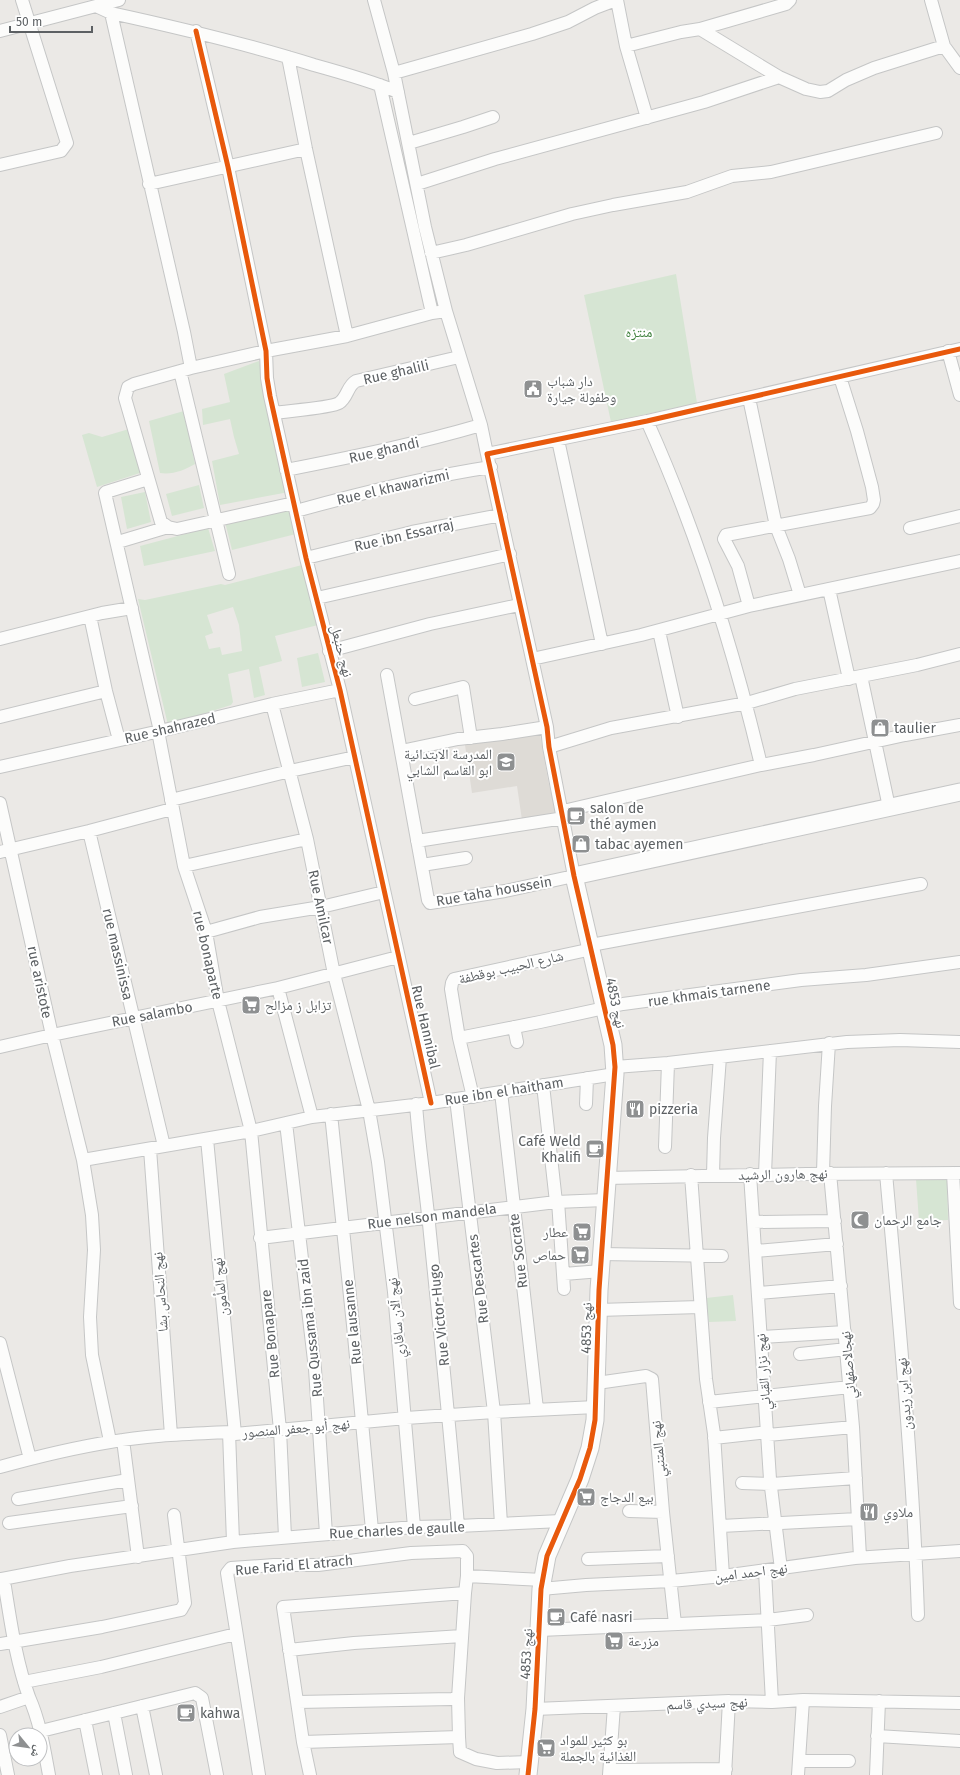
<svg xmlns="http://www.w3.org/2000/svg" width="960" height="1775" font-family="'Fira Sans','Noto Naskh Arabic',sans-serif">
<rect width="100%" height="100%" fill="#ebe9e6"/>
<path fill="#dedbd6" d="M539 729 548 780 556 812 522 820 517 786 472 793 465 745Z"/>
<path fill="#d6e5d3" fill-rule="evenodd" d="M676 274 697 403 611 422 584 295Z
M259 361 289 492 220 505 212 461 239 454 234 437 230 419 203 425 202 409 230 402 224 374Z
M184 411 195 464C185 470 172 475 160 473L149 421Z
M129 429 140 473 97 487 82 435 89 433 102 437Z
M199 485 204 508 172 516 166 494Z
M145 492 151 522 127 529 121 497Z
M291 507 296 534 232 550 225 522Z
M208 528 215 551 144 566 140 546Z
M302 565 318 625 275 636 282 661 259 667 265 695 254 698 249 669 228 674 233 702 231 705 168 725 138 599 145 600 221 584 225 585ZM233 607 239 625 242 651 222 655 220 647 209 649 205 636 213 633 207 615Z
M318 653 325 682 302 687 297 658Z
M947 1177 948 1220 919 1221 916 1179Z
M733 1295 736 1321 709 1322 706 1298Z"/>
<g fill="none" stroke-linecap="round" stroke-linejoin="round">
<g stroke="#c5c6c6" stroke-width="14">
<path id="street" d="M617 0 626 46 647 118
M96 6 111 13 184 332 191 368 266 351 347 336 432 313 446 311 425 227 394 73 374 0
M111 13C180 28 247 44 314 65 343 73 371 81 398 92
M700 29 786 4 790 0
M0 31 119 0
M196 31 228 167 266 351 267 378 270 396 306 558 340 690 431 1103
M626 46 681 32 700 29 779 77 806 89 820 92 828 91 846 80 874 68 944 46 931 0
M944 46 960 68
M288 57 306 149 347 336
M394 73 532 34 568 22 595 8 616 0
M380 85 432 313
M409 143 463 127 493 117
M0 165 61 151 67 143 22 0
M149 184 306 149
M417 184 495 159 704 102 779 77
M431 253 466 245 572 214 613 205 687 192 732 176 771 172 936 133
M446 311 481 425 487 454
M948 351 960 395
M191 368 134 384 128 387 125 398 161 522 168 527 177 529 294 503
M180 371 229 574
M749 398 776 526 789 559 800 595
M274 413C286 411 331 408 339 403 348 397 347 386 356 381L459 357
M647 421C697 532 733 647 761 765
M558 440 602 644
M286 470C352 457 416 444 481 425
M148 479 106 492 105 493 160 731
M296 511C361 493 425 477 491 467
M910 528 960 516
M118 542 168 527
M306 558 412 532 501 515
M829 589 849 679
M317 598 510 554
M749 606 738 566 724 539 726 535 870 508 873 504 874 500 872 487 857 431 840 377
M90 616 106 691 119 740
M659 631 678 717
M0 639 102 613 132 608
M329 651 430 624 519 605
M532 659 641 635 749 606 960 561
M387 675 428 900 430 903 505 891 574 876 549 747 547 727 487 454 647 421 960 349
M861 676 889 807
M415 699 463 687 471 738
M272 704 307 839 334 974 369 1110 378 1162 394 1292 414 1527
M0 717 106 691
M158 731 184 866 206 932 218 1001 251 1131 280 1430 285 1537
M549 747 611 728 747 703 795 689 917 665 960 654
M401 751 458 739 502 734 547 727
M0 767 160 731 272 704 340 690
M171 800 290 771 355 757
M0 803 52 1035 83 1160
M563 811 761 765 814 755 905 735 960 725
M89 831 164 1146
M417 841 564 818
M0 852 89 831 172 809
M422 865 466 858
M184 866 307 839
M206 932 260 917 321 907 384 892
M591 945 921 884
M278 988 312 1117
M514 1027 517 1042
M459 1038 540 1022 623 1004 801 980 866 975 960 962
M0 1047 52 1035 278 988 398 957
M615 1067 668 1063 847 1042 900 1040 960 1042
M543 1085 556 1202
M501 1092 537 1409
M473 1097 459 1038 451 989 452 983 454 979 592 949
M456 1099 494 1412 501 1524
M416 1104C419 1148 426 1190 430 1234 440 1331 450 1429 458 1526
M586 1104 587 1078
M331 1114 353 1325 372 1530
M286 1123 315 1369 326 1534
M207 1139 235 1434
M665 1147 668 1063
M150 1149 171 1435
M823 1173 825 1106 829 1043
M830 1173 853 1427 860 1557
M886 1173C899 1320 913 1467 918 1615
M953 1173 960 1303
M750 1174 770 1479 781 1569
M765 1174 770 1051
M691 1175 706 1379 714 1434 723 1576
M713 1175 714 1138 720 1057
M606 1178 807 1174 960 1173
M558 1201 564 1289
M753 1222 835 1221
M260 1238 556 1202 605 1200
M755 1251 837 1244
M601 1254 722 1256
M564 1274 601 1271
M758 1293 841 1286
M598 1310 700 1307
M761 1337 845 1332
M0 1343 30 1459
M800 1354 847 1349
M597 1383 646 1376 652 1379 663 1512 675 1624
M709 1402 850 1387
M229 1432 233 1542
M768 1435 853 1427
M714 1438 768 1432
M123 1440 138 1557
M110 1441 92 1355 90 1317 94 1250 92 1215 83 1160 251 1131 312 1117 431 1103 615 1074
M0 1467C36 1457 73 1448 110 1442 149 1435 189 1434 229 1432L235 1434 406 1418 494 1412 596 1407
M742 1483 772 1484 856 1478
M18 1499 128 1480
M629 1511 663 1512
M9 1523 132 1506
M721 1526 858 1519
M588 1559 668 1556
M765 1571 772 1702
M0 1579H2L5 1587C11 1624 16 1661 29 1697L0 1707
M2 1579 70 1566 233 1542 414 1527 458 1526 561 1521
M541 1589 586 1585 671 1581 723 1576 855 1558 960 1551
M540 1630 768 1620 807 1615
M0 1644 102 1627 181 1610 185 1603 174 1515
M289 1650 354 1643 462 1636
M24 1682 101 1667 236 1634
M29 1697C40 1722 44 1748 49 1775
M803 1700 960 1703
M298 1702 452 1699 458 1698
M142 1706 156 1775
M535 1709 729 1701 772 1702 803 1700 798 1775
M114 1713 126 1775
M85 1720 96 1775
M41 1731 195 1693 202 1698 217 1775
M0 1735 8 1775
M877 1736 960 1741
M459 1737 458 1698 465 1593
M303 1742 459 1737 460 1752 476 1759 497 1763 529 1762
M799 1761H849
M610 1770 726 1769
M259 1775 227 1573 231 1568 274 1565H318L411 1553 463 1551 467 1556V1576L543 1580
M310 1775 303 1742 283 1607 465 1593 467 1576
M609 1775 614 1706
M725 1775 729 1701
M876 1775 879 1701"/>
</g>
<g stroke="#c5c6c6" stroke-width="19">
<path id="secondary" d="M528 1775 535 1709 541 1589 547 1556 580 1479 590 1448 595 1420 599 1290 615 1074 613 1045 574 876 960 792"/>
</g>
<use href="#street" stroke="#fcfcfb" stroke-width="12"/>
<use href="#secondary" stroke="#fcfcfb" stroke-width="17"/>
<g stroke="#fff" stroke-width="8">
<path id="cycleway" d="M196 31 228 167 266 351 267 378 270 396 306 558 340 690 431 1103
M528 1775 535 1709 541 1589 547 1556 580 1479 590 1448 595 1420 599 1290 615 1067 613 1045 574 876 549 747 547 727 487 454 647 421 960 349"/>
</g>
<use href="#cycleway" stroke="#e8590c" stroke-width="5"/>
</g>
<defs>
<g id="civic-square" transform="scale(1)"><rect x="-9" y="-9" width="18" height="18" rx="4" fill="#8e9091" stroke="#fff"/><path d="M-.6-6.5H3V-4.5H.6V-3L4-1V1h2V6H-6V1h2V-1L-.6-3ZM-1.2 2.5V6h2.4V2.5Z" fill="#fff"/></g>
<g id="shop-square" transform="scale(1)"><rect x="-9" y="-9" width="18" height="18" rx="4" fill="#8e9091" stroke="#fff"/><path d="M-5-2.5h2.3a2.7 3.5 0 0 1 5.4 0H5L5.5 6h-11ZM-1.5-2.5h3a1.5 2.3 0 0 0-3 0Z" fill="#fff"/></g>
<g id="school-square" transform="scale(1)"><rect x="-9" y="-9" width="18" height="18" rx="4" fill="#8e9091" stroke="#fff"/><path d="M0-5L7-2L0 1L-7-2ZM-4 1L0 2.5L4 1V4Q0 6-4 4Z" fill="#fff"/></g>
<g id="cafe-square" transform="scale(1)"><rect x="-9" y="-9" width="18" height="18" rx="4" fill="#8e9091" stroke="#fff"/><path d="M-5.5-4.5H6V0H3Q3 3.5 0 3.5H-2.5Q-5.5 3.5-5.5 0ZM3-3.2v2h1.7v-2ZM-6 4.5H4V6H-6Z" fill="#fff"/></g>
<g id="supermarket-square" transform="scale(1)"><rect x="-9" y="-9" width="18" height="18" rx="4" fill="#8e9091" stroke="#fff"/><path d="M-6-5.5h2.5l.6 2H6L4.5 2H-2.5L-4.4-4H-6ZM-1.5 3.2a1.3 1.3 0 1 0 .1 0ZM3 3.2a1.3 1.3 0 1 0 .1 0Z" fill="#fff"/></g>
<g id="restaurant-square" transform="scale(1)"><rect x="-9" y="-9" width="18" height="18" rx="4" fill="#8e9091" stroke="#fff"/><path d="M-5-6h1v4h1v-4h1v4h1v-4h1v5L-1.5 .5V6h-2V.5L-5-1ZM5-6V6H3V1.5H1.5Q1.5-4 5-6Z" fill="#fff"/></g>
<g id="mosque-square" transform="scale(1)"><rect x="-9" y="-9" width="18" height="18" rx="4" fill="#8e9091" stroke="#fff"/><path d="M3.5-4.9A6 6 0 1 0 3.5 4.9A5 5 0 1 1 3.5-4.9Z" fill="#fff"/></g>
</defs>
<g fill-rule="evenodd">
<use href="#civic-square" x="533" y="389"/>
<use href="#shop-square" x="880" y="728"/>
<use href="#school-square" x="506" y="762"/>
<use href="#cafe-square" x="576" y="816"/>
<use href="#shop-square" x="581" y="844"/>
<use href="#supermarket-square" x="251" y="1005"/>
<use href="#restaurant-square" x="635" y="1109"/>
<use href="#cafe-square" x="595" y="1149"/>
<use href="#mosque-square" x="860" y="1220"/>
<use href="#supermarket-square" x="582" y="1232"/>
<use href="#supermarket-square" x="580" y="1255"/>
<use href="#supermarket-square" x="586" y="1497"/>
<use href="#restaurant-square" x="869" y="1512"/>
<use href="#cafe-square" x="556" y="1617"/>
<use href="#supermarket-square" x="614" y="1641"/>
<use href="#cafe-square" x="186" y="1713"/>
<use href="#supermarket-square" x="546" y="1748"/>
</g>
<g text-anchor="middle" stroke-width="4" stroke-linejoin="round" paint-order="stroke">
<g font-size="14" fill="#3f813d" stroke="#fff">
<text x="639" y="337">منتزه</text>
</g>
<g font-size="14" fill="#5c6063" stroke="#fff">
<text transform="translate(396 372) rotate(-13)" y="5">Rue ghalili</text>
<text transform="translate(384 450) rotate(-13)" y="5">Rue ghandi</text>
<text transform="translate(393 487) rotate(-13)" y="5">Rue el khawarizmi</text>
<text transform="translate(404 535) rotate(-13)" y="5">Rue ibn Essarraj</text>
<text transform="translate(342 651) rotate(76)" y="5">نهج حنبعل</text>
<text transform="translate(170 728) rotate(-13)" y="5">Rue shahrazed</text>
<text transform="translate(494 891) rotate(-10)" y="5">Rue taha houssein</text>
<text transform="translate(321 907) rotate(78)" y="5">Rue Amilcar</text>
<text transform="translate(118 954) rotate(77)" y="5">rue massinissa</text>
<text transform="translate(208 955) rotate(77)" y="5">rue bonaparte</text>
<text transform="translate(511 967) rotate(-13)" y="5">شارع الحبيب بوقطفة</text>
<text transform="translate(40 982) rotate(78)" y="5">rue aristote</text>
<text transform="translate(709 993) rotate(-8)" y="5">rue khmais tarnene</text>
<text transform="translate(616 1003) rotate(78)" y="5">نهج 4853</text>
<text transform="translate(152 1014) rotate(-11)" y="5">Rue salambo</text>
<text transform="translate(426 1027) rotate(77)" y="5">Rue Hannibal</text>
<text transform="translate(504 1091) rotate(-9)" y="5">Rue ibn el haitham</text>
<text transform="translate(783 1174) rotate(-1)" y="5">نهج هارون الرشيد</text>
<text transform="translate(432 1216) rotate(-7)" y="5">Rue nelson mandela</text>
<text transform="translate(518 1251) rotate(-97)" y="5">Rue Socrate</text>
<text transform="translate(478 1279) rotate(-97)" y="5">Rue Descartes</text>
<text transform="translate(220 1287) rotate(-96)" y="5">نهج المأمون</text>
<text transform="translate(160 1292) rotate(-94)" y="5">نهج النحاس بشا</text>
<text transform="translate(439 1315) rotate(-96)" y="5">Rue Victor-Hugo</text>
<text transform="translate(396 1318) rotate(-96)" y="5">نهج آلان سافاري</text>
<text transform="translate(352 1322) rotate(-96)" y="5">Rue lausanne</text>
<text transform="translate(310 1328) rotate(-96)" y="5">Rue Qussama ibn zaid</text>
<text transform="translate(586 1328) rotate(-89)" y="5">نهج 4853</text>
<text transform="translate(270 1334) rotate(-96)" y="5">Rue Bonapare</text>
<text transform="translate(848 1365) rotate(-95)" y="5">نهجالاصفهاني</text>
<text transform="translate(763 1372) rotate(-94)" y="5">نهج نزار القباني</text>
<text transform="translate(904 1394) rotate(-94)" y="5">نهج ابن زيدون</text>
<text transform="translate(296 1428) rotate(-5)" y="5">نهج أبو جعفر المنصور</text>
<text transform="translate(658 1449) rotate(-95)" y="5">نهج المتنبي</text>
<text transform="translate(397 1530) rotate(-3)" y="5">Rue charles de gaulle</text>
<text transform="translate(294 1565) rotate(-5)" y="5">Rue Farid El atrach</text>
<text transform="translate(751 1572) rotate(-7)" y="5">نهج احمد امين</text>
<text transform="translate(526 1654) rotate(-87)" y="5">نهج 4853</text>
<text transform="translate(707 1703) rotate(-2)" y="5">نهج سيدي قاسم</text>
</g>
<g font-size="14" fill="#5c6063" stroke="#fff" text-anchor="start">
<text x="547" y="386">دار شباب<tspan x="547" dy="16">وطفولة جيارة</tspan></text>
<text x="894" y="733">taulier</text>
<text x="492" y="759" text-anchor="end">المدرسة الابتدائية<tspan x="492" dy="16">ابو القاسم الشابي</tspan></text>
<text x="590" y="813">salon de<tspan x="590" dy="16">thé aymen</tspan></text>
<text x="595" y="849">tabac ayemen</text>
<text x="265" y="1010">تزابل ز مزالح</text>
<text x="649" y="1114">pizzeria</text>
<text x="581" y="1146" text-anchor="end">Café Weld<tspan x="581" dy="16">Khalifi</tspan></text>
<text x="874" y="1225">جامع الرحمان</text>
<text x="568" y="1237" text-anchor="end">عطار</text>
<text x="566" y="1260" text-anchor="end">حماص</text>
<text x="600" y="1502">بيع الدجاج</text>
<text x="883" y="1517">ملاوي</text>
<text x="570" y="1622">Café nasri</text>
<text x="628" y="1646">مزرعة</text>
<text x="200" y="1718">kahwa</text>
<text x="560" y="1745">بو كثير للمواد<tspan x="560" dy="16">الغذائية بالجملة</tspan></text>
</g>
</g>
<g transform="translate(28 1747) rotate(119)"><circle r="19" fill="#ffffff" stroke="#bebfc1"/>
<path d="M0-3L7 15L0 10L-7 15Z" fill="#8e9091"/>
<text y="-6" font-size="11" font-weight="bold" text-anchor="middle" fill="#5c6063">ش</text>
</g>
<path d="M10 26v6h82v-6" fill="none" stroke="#5c6063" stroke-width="2"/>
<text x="16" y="26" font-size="12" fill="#5c6063" stroke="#ffffff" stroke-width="3" paint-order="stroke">50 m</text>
</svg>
